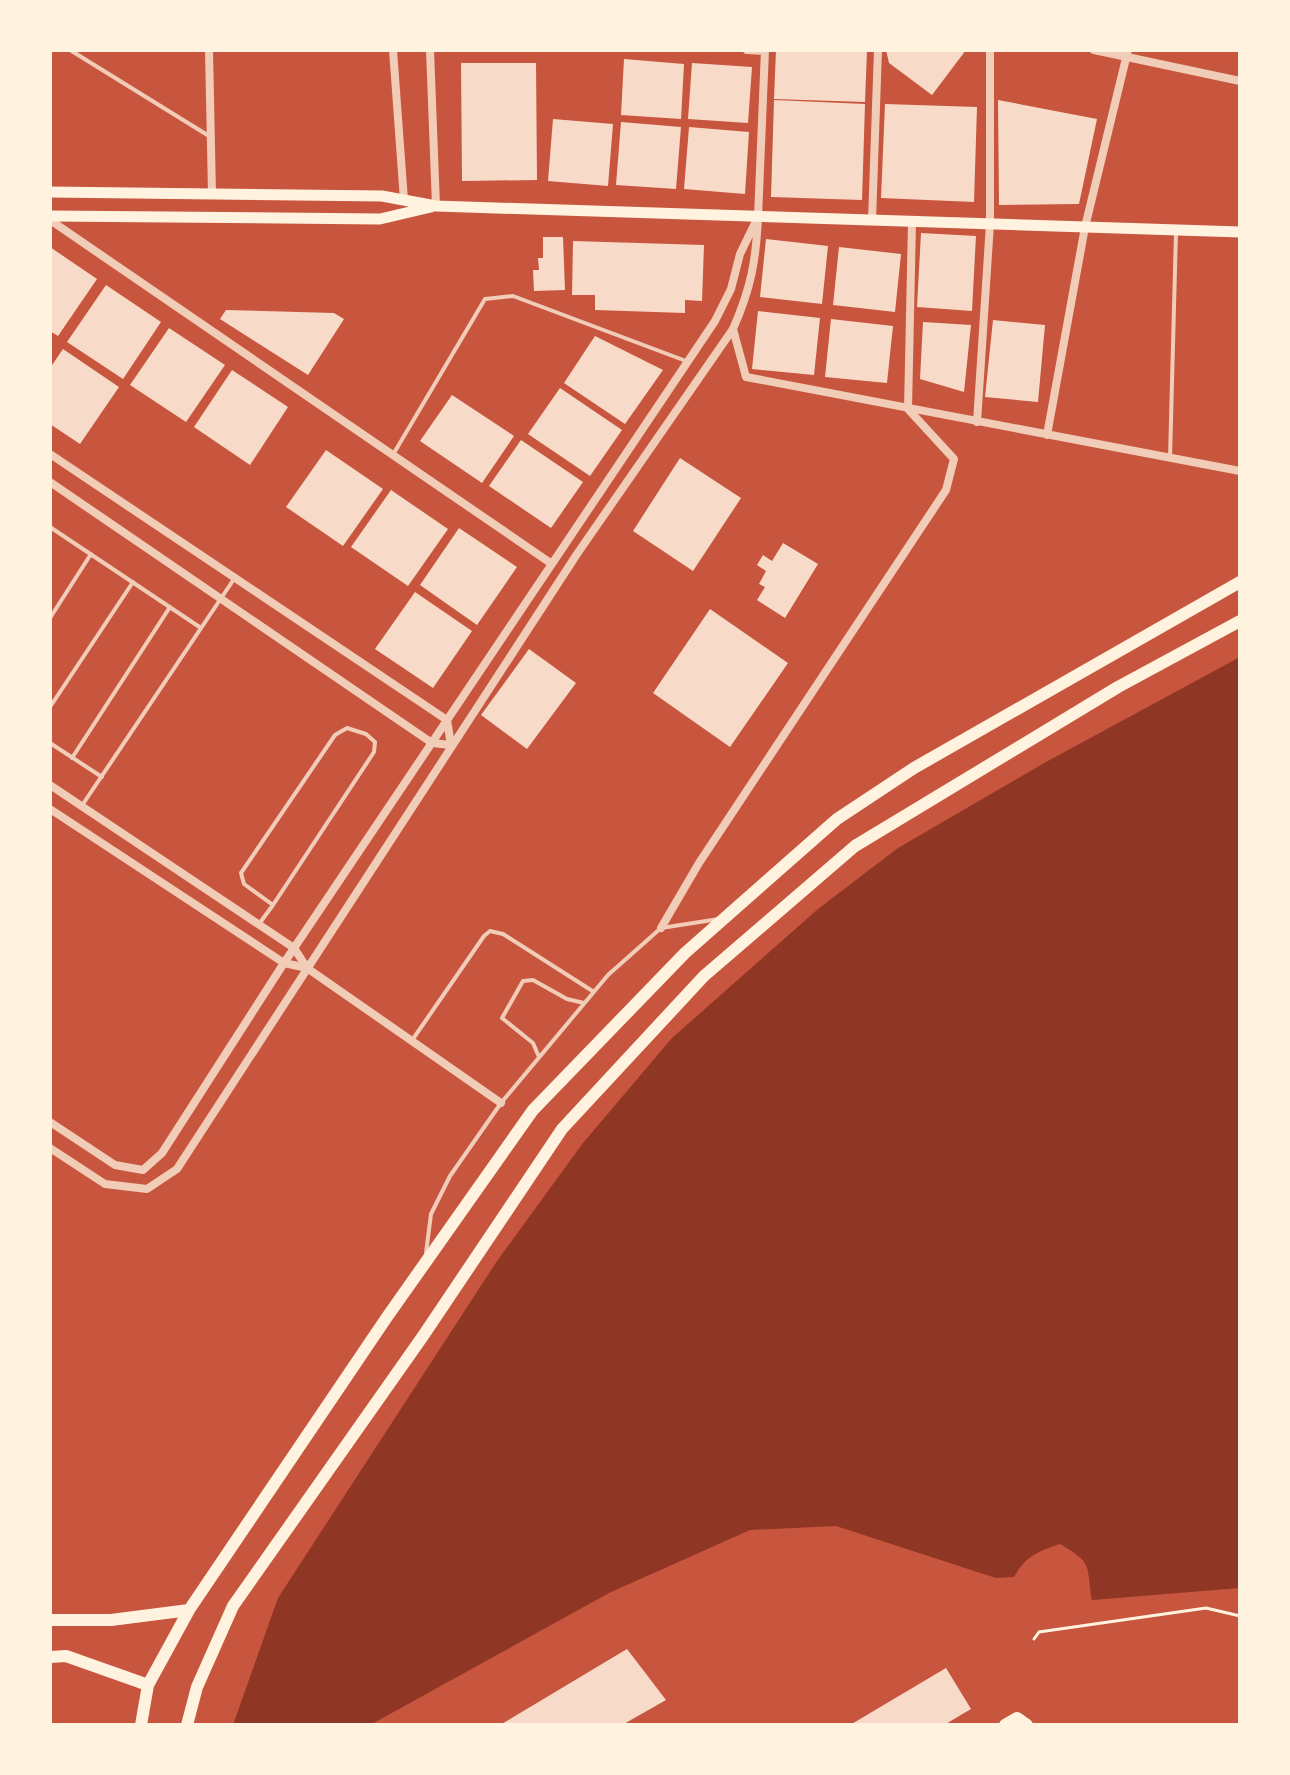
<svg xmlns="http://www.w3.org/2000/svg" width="1290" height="1775" font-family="'Roboto Serif',serif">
<rect width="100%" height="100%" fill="#c8553d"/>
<path fill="#8f3625" d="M1240 657V1588L1092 1600C1086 1565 1094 1564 1060 1544 1038 1551 1025 1557 1014 1577L996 1578 836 1526 750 1530 609 1593 370 1725H233L278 1598 497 1261 583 1143 672 1038 818 909 898 848 1046 762Z"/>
<path fill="#f7dbc8" d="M776 50H867L865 102 774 99Z
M886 50H966L932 95 889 63Z
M624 59 684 64 681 119 621 115Z
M461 63H536L537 180 462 181Z
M692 63 752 67 748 123 688 119Z
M774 100 865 104 862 200 771 197Z
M998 100 1097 119 1079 204 999 205Z
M885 104 977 107 974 202 881 198Z
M553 119 613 124 608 186 548 181Z
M621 122 681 127 676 189 616 185Z
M689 127 749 132 745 194 684 189Z
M921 233 976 236 972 311 917 307Z
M543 237H563L565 290 534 291 533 270H539L538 258H543Z
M766 239 828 246 822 304 760 297Z
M573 241 704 245 702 301 685 300V313L595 310V295H572Z
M50 247 97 279 58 336 50 331Z
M839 247 901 254 895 312 833 305Z
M106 285 161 322 123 379 67 342Z
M226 310 334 313 344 319 308 375 220 319Z
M758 311 820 318 814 375 752 369Z
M831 319 893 326 887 383 825 377Z
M993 320 1045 325 1038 402 985 397Z
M923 322 971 325 964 392 920 379Z
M169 328 225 365 186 422 130 385Z
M595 336 663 370 625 424 564 383Z
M63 349 119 387 80 444 50 424V368Z
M232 370 288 407 250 465 194 427Z
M560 388 622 430 590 476 528 434Z
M452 395 514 436 482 483 420 441Z
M521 440 583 482 551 528 489 486Z
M326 450 383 489 343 546 286 507Z
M680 458 741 498 693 571 633 531Z
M391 490 448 529 408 586 351 547Z
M459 528 517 567 477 625 420 585Z
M783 543 818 564 785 618 757 600 765 587 759 584 766 571 757 565 763 555 772 561Z
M415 592 472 631 433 688 375 649Z
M710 609 788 663 730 747 653 693Z
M529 649 576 683 527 749 481 715Z
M627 1649 666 1700 622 1725H500Z
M946 1668 971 1709 944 1725H850Z"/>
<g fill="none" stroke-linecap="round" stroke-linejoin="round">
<path stroke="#fff3e0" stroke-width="3" d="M1034 1639 1039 1632 1206 1608 1240 1616"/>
<path stroke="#f1ccb7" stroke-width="4" d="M70 50 209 136
M394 453 485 299 513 296 686 361
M1170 458 1176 232
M50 527 201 628
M50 618 91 554
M50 707 133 582
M50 743 102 777
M72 758 170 607
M83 804 234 579
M259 924 273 905 374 752 375 742 366 734 347 728 335 735 241 873 244 884 273 905
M413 1039 484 936 490 931 503 934 594 992
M539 1057 533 1043 502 1018 523 981 533 980 567 999 584 1003
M426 1253 431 1214 450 1176 501 1103 608 975 661 928 719 919"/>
<path stroke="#f1ccb7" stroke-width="8" d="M209 50 212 194
M393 50 404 200
M430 50 436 206
M747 50 765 51
M1094 50 1240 81
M758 217 765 50
M50 220 552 564
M872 220 878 50
M733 329 746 377 1240 471
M977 422 990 224V50
M1047 435 1085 227 1128 50
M50 454 447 720 451 745 432 743 50 482
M50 785 294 948 307 968 284 963 50 809
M661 928 699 863 946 490 954 459 908 409 912 222
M307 968 501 1103
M50 1122 115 1165 143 1170 162 1153 284 963 715 321 731 289 740 254 758 217C756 261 751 288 733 329L577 554 177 1169 147 1189 105 1184 50 1148"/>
<path stroke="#fff3e0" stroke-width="11" d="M50 192 382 196 436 206 1240 232
M50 216 380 219 431 207"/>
<path stroke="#fff3e0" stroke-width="12" d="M50 1620H111L189 1610
M50 1657 66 1656 148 1685
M141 1725 148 1685 189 1610 387 1317 533 1110 685 953 837 819 914 768 1240 582
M187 1725 197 1687 233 1606 423 1336 562 1129 704 976 855 846 1118 687 1240 621
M1005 1725 1017 1718 1027 1725"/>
</g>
<rect width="1290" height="1775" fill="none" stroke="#fff3e0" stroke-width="104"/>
</svg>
